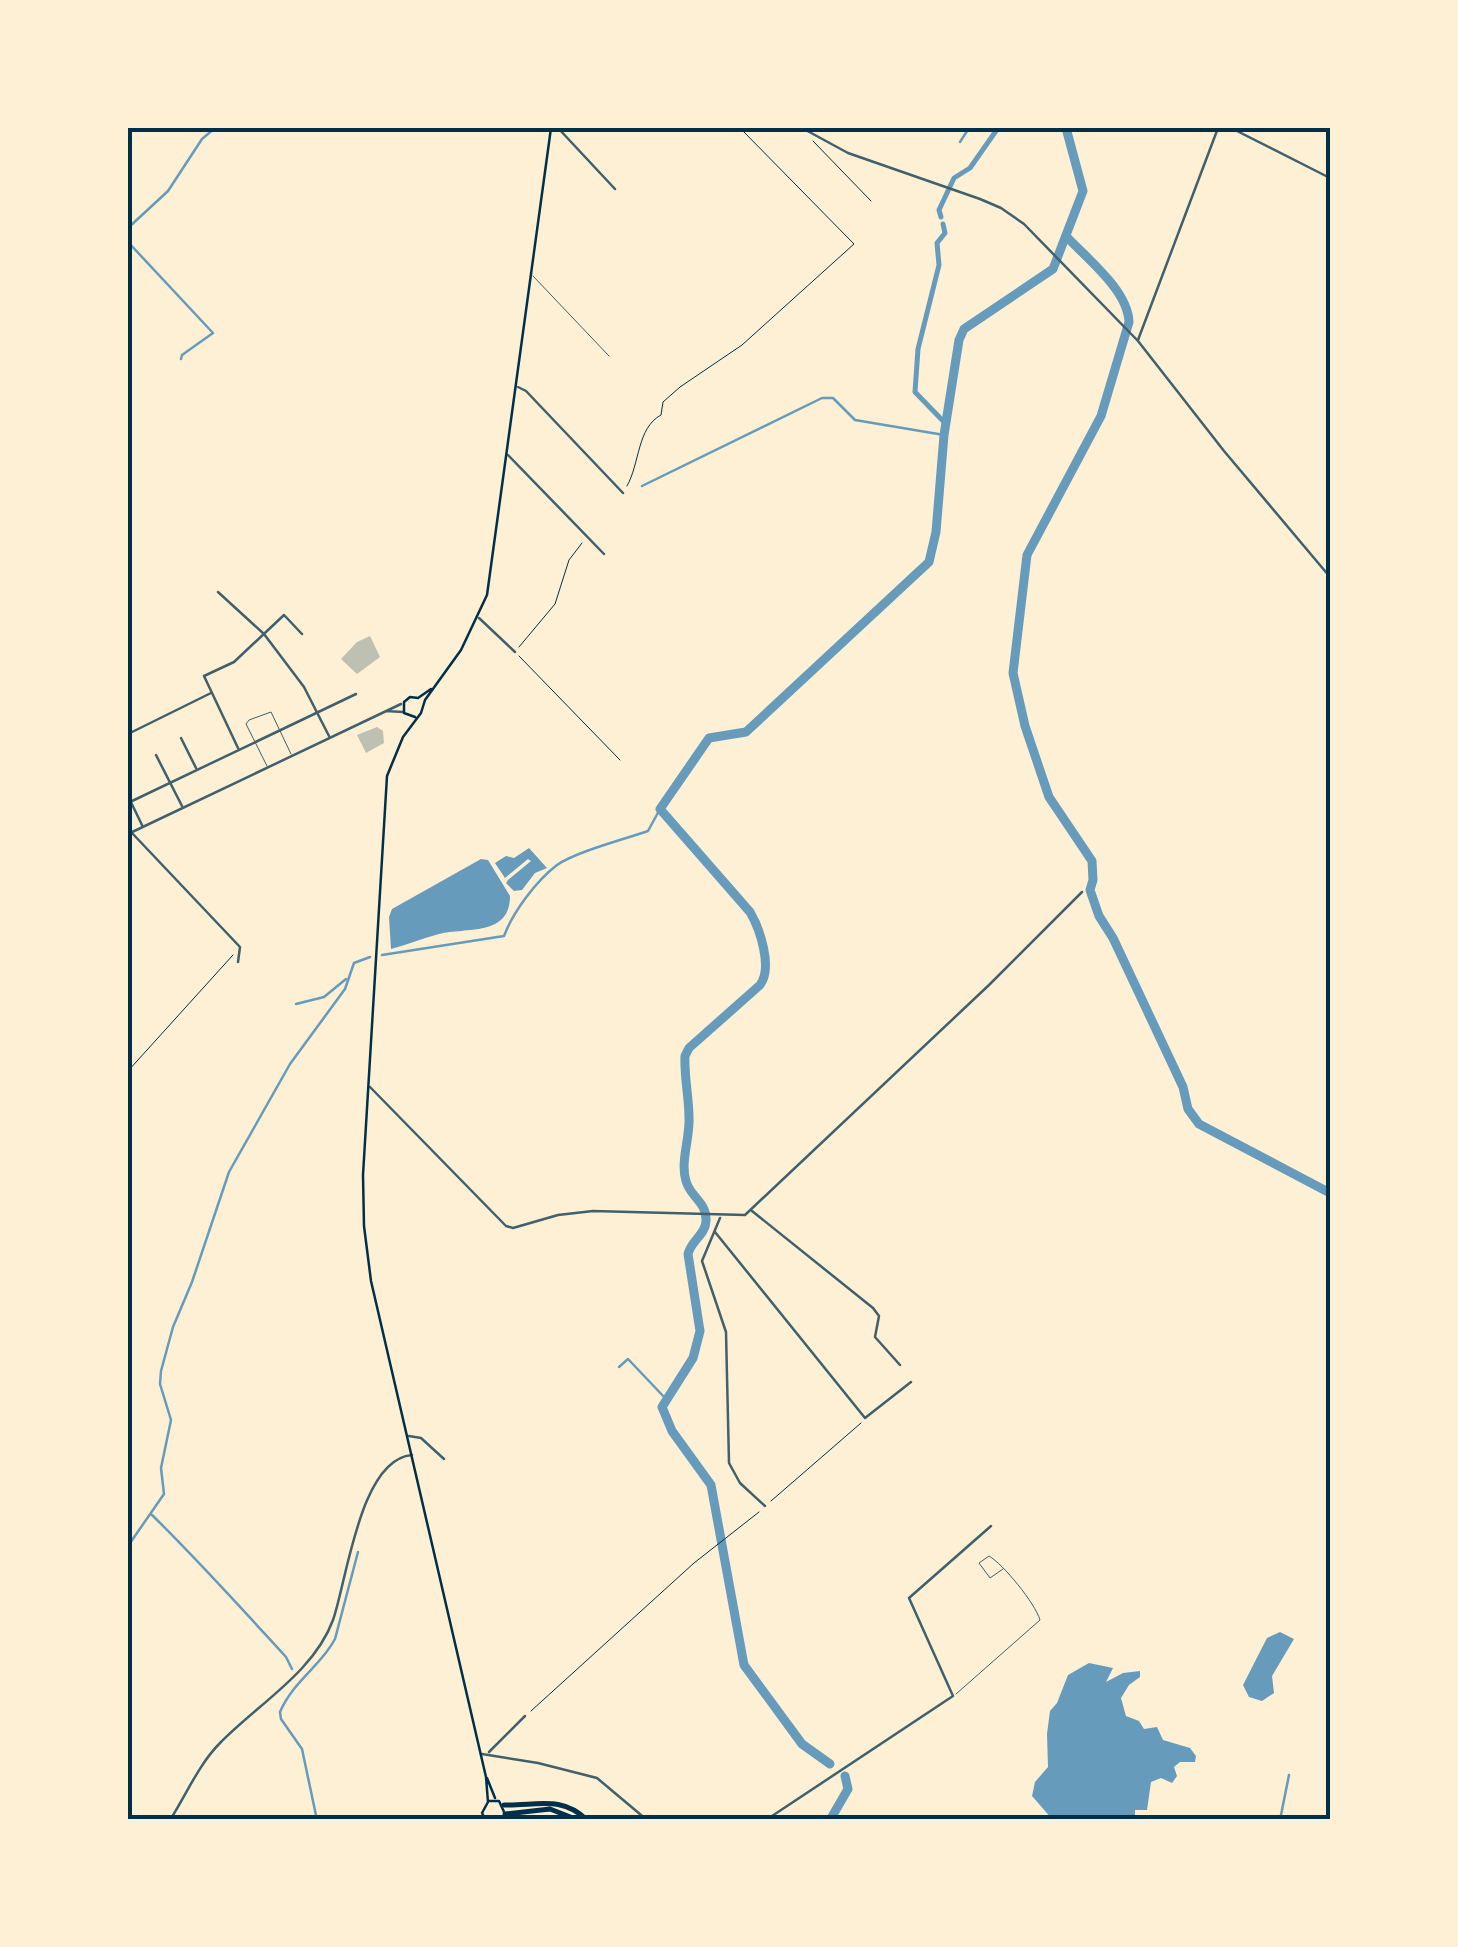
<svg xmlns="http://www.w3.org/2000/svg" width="1458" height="1947" font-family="'Fira Sans',sans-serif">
<rect width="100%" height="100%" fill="#fdf0d5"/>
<path fill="#669bbc" d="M529 848 547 868 535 873 522 890 514 891 506 883 508 880 531 861 528 859 505 878 495 863 506 856 514 858Z
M481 859 488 860 510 896C510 937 466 927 439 934 423 938 407 945 391 949L389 917 392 909Z
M1280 1632 1294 1639 1272 1676 1274 1693 1262 1701 1249 1697 1243 1685 1267 1638Z
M1089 1663 1113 1668 1106 1682 1123 1673 1140 1671V1677L1129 1685 1121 1698 1126 1716 1139 1721 1144 1729 1157 1727 1163 1740 1190 1748 1196 1756 1195 1762H1180L1174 1767 1177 1776 1172 1783 1161 1778 1151 1782 1147 1810H1135V1819H1052L1032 1796 1035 1782 1048 1767 1047 1734 1050 1711 1057 1703 1068 1675Z"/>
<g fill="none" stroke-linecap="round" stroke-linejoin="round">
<path stroke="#669bbc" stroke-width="2.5" d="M960 142 969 128
M128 228 168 191 202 139 215 128
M128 242 213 333 182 355 181 359
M642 486 822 398H833L855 420 944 435
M382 955 504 936C513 912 536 881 557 865 575 852 625 839 648 831L660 809
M296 1004 324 997 346 979
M619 1367 628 1359 666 1399
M152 1515C199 1561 242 1609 286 1657L292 1669
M128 1546 164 1494 161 1468 171 1420 160 1384 161 1371 173 1327 192 1282 229 1172 290 1064 345 989 354 963 370 957
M317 1820 302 1749 281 1719 280 1712C294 1680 321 1666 335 1639L358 1552
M1280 1820 1289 1775"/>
<path stroke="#669bbc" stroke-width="5" d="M941 217 939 210 954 178 970 168 998 128
M943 224 945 233 937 243 939 265 918 349 915 392 946 424"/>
<path stroke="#669bbc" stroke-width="9" d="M1066 236C1086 258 1128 290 1129 322L1101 416 1027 555 1013 673 1025 726 1049 797 1092 861 1093 880 1090 890 1099 916 1113 938 1183 1087 1188 1109 1199 1124 1330 1193
M830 1764 802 1744 744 1665 711 1485 672 1431 662 1407 693 1358 700 1331 688 1254C691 1241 706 1234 706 1221 707 1202 690 1197 686 1181 680 1162 690 1138 689 1118 689 1097 684 1077 685 1056L689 1048 760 985C773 968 760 929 750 912L660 809 709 738 746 732 929 562 936 532 944 435 959 340 964 329 1053 269 1083 191 1066 128
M830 1820 848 1789 845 1776"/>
</g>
<path fill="#bec0b2" d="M370 636 380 657 357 674 341 659 357 642Z
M377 727 383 731 384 743 366 753 357 735Z"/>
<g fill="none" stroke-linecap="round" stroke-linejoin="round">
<path stroke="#003049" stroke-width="1" d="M813 141 871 201
M627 486C640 463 637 428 661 415L663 402 680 387 742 345 854 244 740 128
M519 647 555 604 569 560 582 543
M519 656 620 760
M128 1071 233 955
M771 1501 861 1423
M531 1711 694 1563 759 1512"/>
<path stroke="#3f606c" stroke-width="1" d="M533 276 609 356
M267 766 246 724 249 720 271 712 291 754
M956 1694 1040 1620C1035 1603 1003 1564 989 1556L979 1563 990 1578 1003 1569"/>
<path stroke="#3f606c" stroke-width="2.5" d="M558 128 615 189
M1231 128 1330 178
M1138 340 1218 128
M518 387 526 391 623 493
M508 455 604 554
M218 592 264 634 304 687 329 736
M479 618 515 652
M128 734 211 693
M181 738 196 768
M238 748 204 676 234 662 284 615 302 634
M156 755 182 806
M128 796 142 825
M130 802 356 694
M132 833 240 947 238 962
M370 1087 506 1226 513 1228 558 1215 593 1211 745 1215 989 985 1082 892
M752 1211 873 1308 879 1316 875 1337 900 1365
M720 1218 702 1261 726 1332 729 1463 740 1483 765 1506
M715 1232 865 1418 911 1382
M409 1436 421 1438 444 1459
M489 1752 525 1716
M482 1754 538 1763 597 1778 647 1820
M170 1820C186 1795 199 1764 220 1743 258 1704 314 1672 333 1620 347 1580 360 1459 412 1455
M766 1820 953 1696 909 1598 991 1526"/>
<path stroke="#3f606c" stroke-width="2.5" d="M802 128 848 153 980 199 1001 208 1024 224 1138 341 1224 451 1330 577
M386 711 403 712
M128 834 401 704"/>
<path stroke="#003049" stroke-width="2.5" d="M415 717 404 713V702L410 697 418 698 431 689
M487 1778 495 1798
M489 1801H499L505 1814 502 1820
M486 1820 482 1813 488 1802 486 1777 371 1281 364 1226 363 1175 387 776 403 737 421 713 425 700 461 650 487 595 551 128"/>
<path stroke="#003049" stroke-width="5" d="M504 1805C536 1806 561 1795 587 1820
M505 1814 550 1809 578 1820"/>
</g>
<rect width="1458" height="1947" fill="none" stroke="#fdf0d5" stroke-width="260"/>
<rect x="130" y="130" width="1198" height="1687" fill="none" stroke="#003049" stroke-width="4"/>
</svg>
